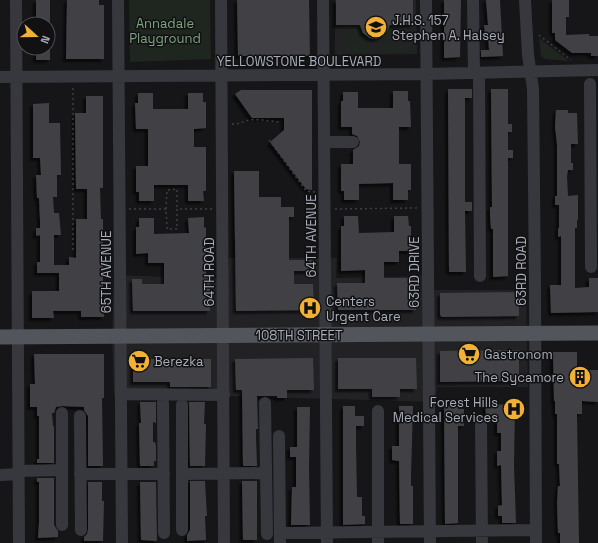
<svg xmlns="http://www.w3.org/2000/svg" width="598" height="543" font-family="'Space Grotesk',sans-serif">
<defs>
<filter id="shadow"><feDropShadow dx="-3" dy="3" stdDeviation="1" flood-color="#0009"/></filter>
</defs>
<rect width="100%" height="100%" fill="#161618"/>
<path fill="#222225" d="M335 0H416L417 54 335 55Z
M229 258H337L336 278 424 276 423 290H526L528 387H437L436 402 228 396H114L112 336 114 275 227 279Z"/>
<path fill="#1e261f" d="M129 0H210L211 59 130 62Z
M346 21 408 23 409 34 406 39 352 40 346 35Z
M539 38 569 61 545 59 541 56Z
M346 44H372V53L346 52Z
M381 44H407V52H381Z"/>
<path fill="#404145" filter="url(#shadow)" d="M36 0H50V24H36Z
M67 0H99V5H104V59H66Z
M237 0H309L310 56H238Z
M336 0H413V25H390L387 31 383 36 376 39 370 38 363 33 360 25H336Z
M444 0H461L460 57 444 58Z
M486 0H500L503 56 481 57V50H489L488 35H485L484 25H488Z
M552 0H569V17H566V35L589 34V36H598V56H591V53H572L555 40V33H552Z
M36 48H50V60H36Z
M448 89H472V98H465V202H472V211H465L466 272H449Z
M491 89H508V124H512V132H508V150H513V158H508V276L493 277V229H491L490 215V207H492Z
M241 90H312V190L306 189 270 142 284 130V118H252L235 94Z
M393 91H408V101H410L411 127H399V164H411V190H408V200H393V183L359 184V200H344V191H341V164H353V150L359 146 360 142 357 136 352 134V127H341V101H343V92H358V108H393Z
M138 93H153V109H188V93H203V102H206V128L194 129V147H206V191H203L204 201H188V185H154V201H139V192H136V166H148V129H136L135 103H138Z
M86 96H103V188H100L101 219H103V287H102V307H104V317H81V311H53L54 318H32V291H59V273H37V262H40V235L36 236V228H40V220L39 198H37L36 175H41L40 158H33V104L49 103V123H60L61 175H57V197H53L54 213H59L61 235H54V265H69V257L76 258V219H87V189H76L75 113H86Z
M556 110H568V113H577L578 144H571V163H573V170H568L567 176 568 196 578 195V220H577V228H575V288L589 287V278H598V312L551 313 550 285H561V236L558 237V228H559V205H555V196H557V144L555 127Z
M234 171H259V197H281V207H294V217H289V260H313V271H294V284H313L314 310 236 311Z
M344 216H358L359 233 394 232V216H408L409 226H411V251H399V262H384V278H415L416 310H338L337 283H365V270L341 271V226H344Z
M204 217V228L206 227V277H210V311H133L132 279H142V284H164V263H148V253L136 254V227H139V218H154V234L189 233 188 218Z
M519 292V316L442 317 440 315V293Z
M519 350V381L440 382V351Z
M553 352H577V370H598V402L582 401V414H577L579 543H560V533H558L557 503 558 486H560L559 464H557V414H555V401H554Z
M34 354H104V398H102L103 466H88V416L84 410V407L62 406 56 407 54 413H52L53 426H54V463H37V459H39V416H37V407H30V384H35Z
M313 358 314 390H287V398H277V396H257L258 429H256V437L257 466H243L242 390H236L235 359Z
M338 358H416L417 389H400V397H372V389H338Z
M133 359H211V387H170V382H133Z
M140 402H156V423L153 422V442H155L156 446V461H154V466H140L139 423H141Z
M189 402H205L204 424H206L205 466H190Z
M485 404 515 405 514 465 516 523H502V516H498V506L502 505 501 465 497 466V451H501V433H497V415H486Z
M343 406H355V416H364V426H356V446L357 497H362V516H365V524L343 525Z
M399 406H413L411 476V486H413V524H400L399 461 392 460V446H399Z
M444 406H458V409H464V426H458V523L445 524Z
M297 407H310L309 467 310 525H291L292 487H296V457H290V447H297Z
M37 478H54V525L58 531V537L38 538 39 522V482H37Z
M190 481H205L207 516H205L206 540 187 541V535L190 530Z
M242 481H257V540H243Z
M88 482H102V501H104L103 541H84V537L87 534 88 530Z
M140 482H156L157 541 141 540Z"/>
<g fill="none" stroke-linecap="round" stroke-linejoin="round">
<path stroke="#3d3f44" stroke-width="1.5" stroke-dasharray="2 3" stroke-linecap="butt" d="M539 35 571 60
M73 88V252
M232 124C238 124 240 123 245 121 255 118 269 121 279 122
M269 140 306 191 315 192
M129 209H166L167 229H177V209H213
M166 209 167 190 177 189V209
M335 209 417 208"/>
<path stroke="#37383d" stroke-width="12" d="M16 0 19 543
M118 0 122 543
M221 0 224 543
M323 0 327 543
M426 0 430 543
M473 0 474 73
M525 0 528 55 533 89 535 284 536 543
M479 73 480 276
M0 77 427 74 598 70
M590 84 591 267
M324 142H353
M121 394 224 395
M163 403 164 533
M265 403 267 534
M182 405V530
M378 411V543
M62 413V525
M80 416 81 530
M481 421 482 543
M279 436 280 543
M19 471 62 470
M80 474H164
M182 474 266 473
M0 475 19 474
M280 533 536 530"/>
<path stroke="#53555c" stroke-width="15" d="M0 337 598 333"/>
</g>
<defs>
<g id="school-disc" transform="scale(1.15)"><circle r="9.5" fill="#f2b134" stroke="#111113"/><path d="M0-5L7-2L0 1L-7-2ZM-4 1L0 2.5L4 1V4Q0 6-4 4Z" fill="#111"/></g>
<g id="hospital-disc" transform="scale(1.15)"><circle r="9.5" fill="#f2b134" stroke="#111113"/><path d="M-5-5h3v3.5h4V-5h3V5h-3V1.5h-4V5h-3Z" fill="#111"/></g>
<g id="supermarket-disc" transform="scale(1.15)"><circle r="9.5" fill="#f2b134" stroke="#111113"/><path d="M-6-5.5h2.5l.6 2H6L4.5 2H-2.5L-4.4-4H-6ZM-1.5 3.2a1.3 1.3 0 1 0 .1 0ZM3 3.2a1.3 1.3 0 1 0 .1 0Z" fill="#111"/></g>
<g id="building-disc" transform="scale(1.15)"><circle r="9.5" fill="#f2b134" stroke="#111113"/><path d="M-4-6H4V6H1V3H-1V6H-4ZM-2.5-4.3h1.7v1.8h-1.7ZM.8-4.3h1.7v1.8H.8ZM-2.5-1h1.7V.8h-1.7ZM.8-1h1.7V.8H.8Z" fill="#111"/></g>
</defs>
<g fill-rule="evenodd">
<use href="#school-disc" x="376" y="27"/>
<use href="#hospital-disc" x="310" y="308"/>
<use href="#supermarket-disc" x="469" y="354"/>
<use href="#supermarket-disc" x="139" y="361"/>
<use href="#building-disc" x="580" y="377"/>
<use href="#hospital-disc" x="514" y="409"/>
</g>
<g text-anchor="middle" stroke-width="3" stroke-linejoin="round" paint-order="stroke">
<g font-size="13" fill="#a8adb8" stroke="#111113" text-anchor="start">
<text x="392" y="25">J.H.S. 157<tspan x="392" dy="15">Stephen A. Halsey</tspan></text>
<text x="326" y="306">Centers<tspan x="326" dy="15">Urgent Care</tspan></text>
<text x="484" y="359">Gastronom</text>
<text x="154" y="366">Berezka</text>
<text x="564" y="382" text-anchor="end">The Sycamore</text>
<text x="498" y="407" text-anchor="end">Forest Hills<tspan x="498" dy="15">Medical Services</tspan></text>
</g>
<g font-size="13" fill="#7fa381" stroke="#111113">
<text x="165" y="28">Annadale<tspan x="165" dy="15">Playground</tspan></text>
</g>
<g font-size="13" fill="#a8adb8" stroke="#111113">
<text x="299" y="66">YELLOWSTONE BOULEVARD</text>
<text transform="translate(311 236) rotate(-90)" y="5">64TH AVENUE</text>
<text transform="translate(521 271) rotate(-90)" y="5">63RD ROAD</text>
<text transform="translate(106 272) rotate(-90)" y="5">65TH AVENUE</text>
<text transform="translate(209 272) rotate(-90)" y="5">64TH ROAD</text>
<text transform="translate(414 272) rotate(-90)" y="5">63RD DRIVE</text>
<text x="299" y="340">108TH STREET</text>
</g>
</g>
<g transform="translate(36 36) rotate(111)"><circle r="19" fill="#111113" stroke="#4d4f55"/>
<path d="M0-3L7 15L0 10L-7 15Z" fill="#f2b134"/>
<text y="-6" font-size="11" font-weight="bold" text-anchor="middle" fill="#a8adb8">N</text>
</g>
</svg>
